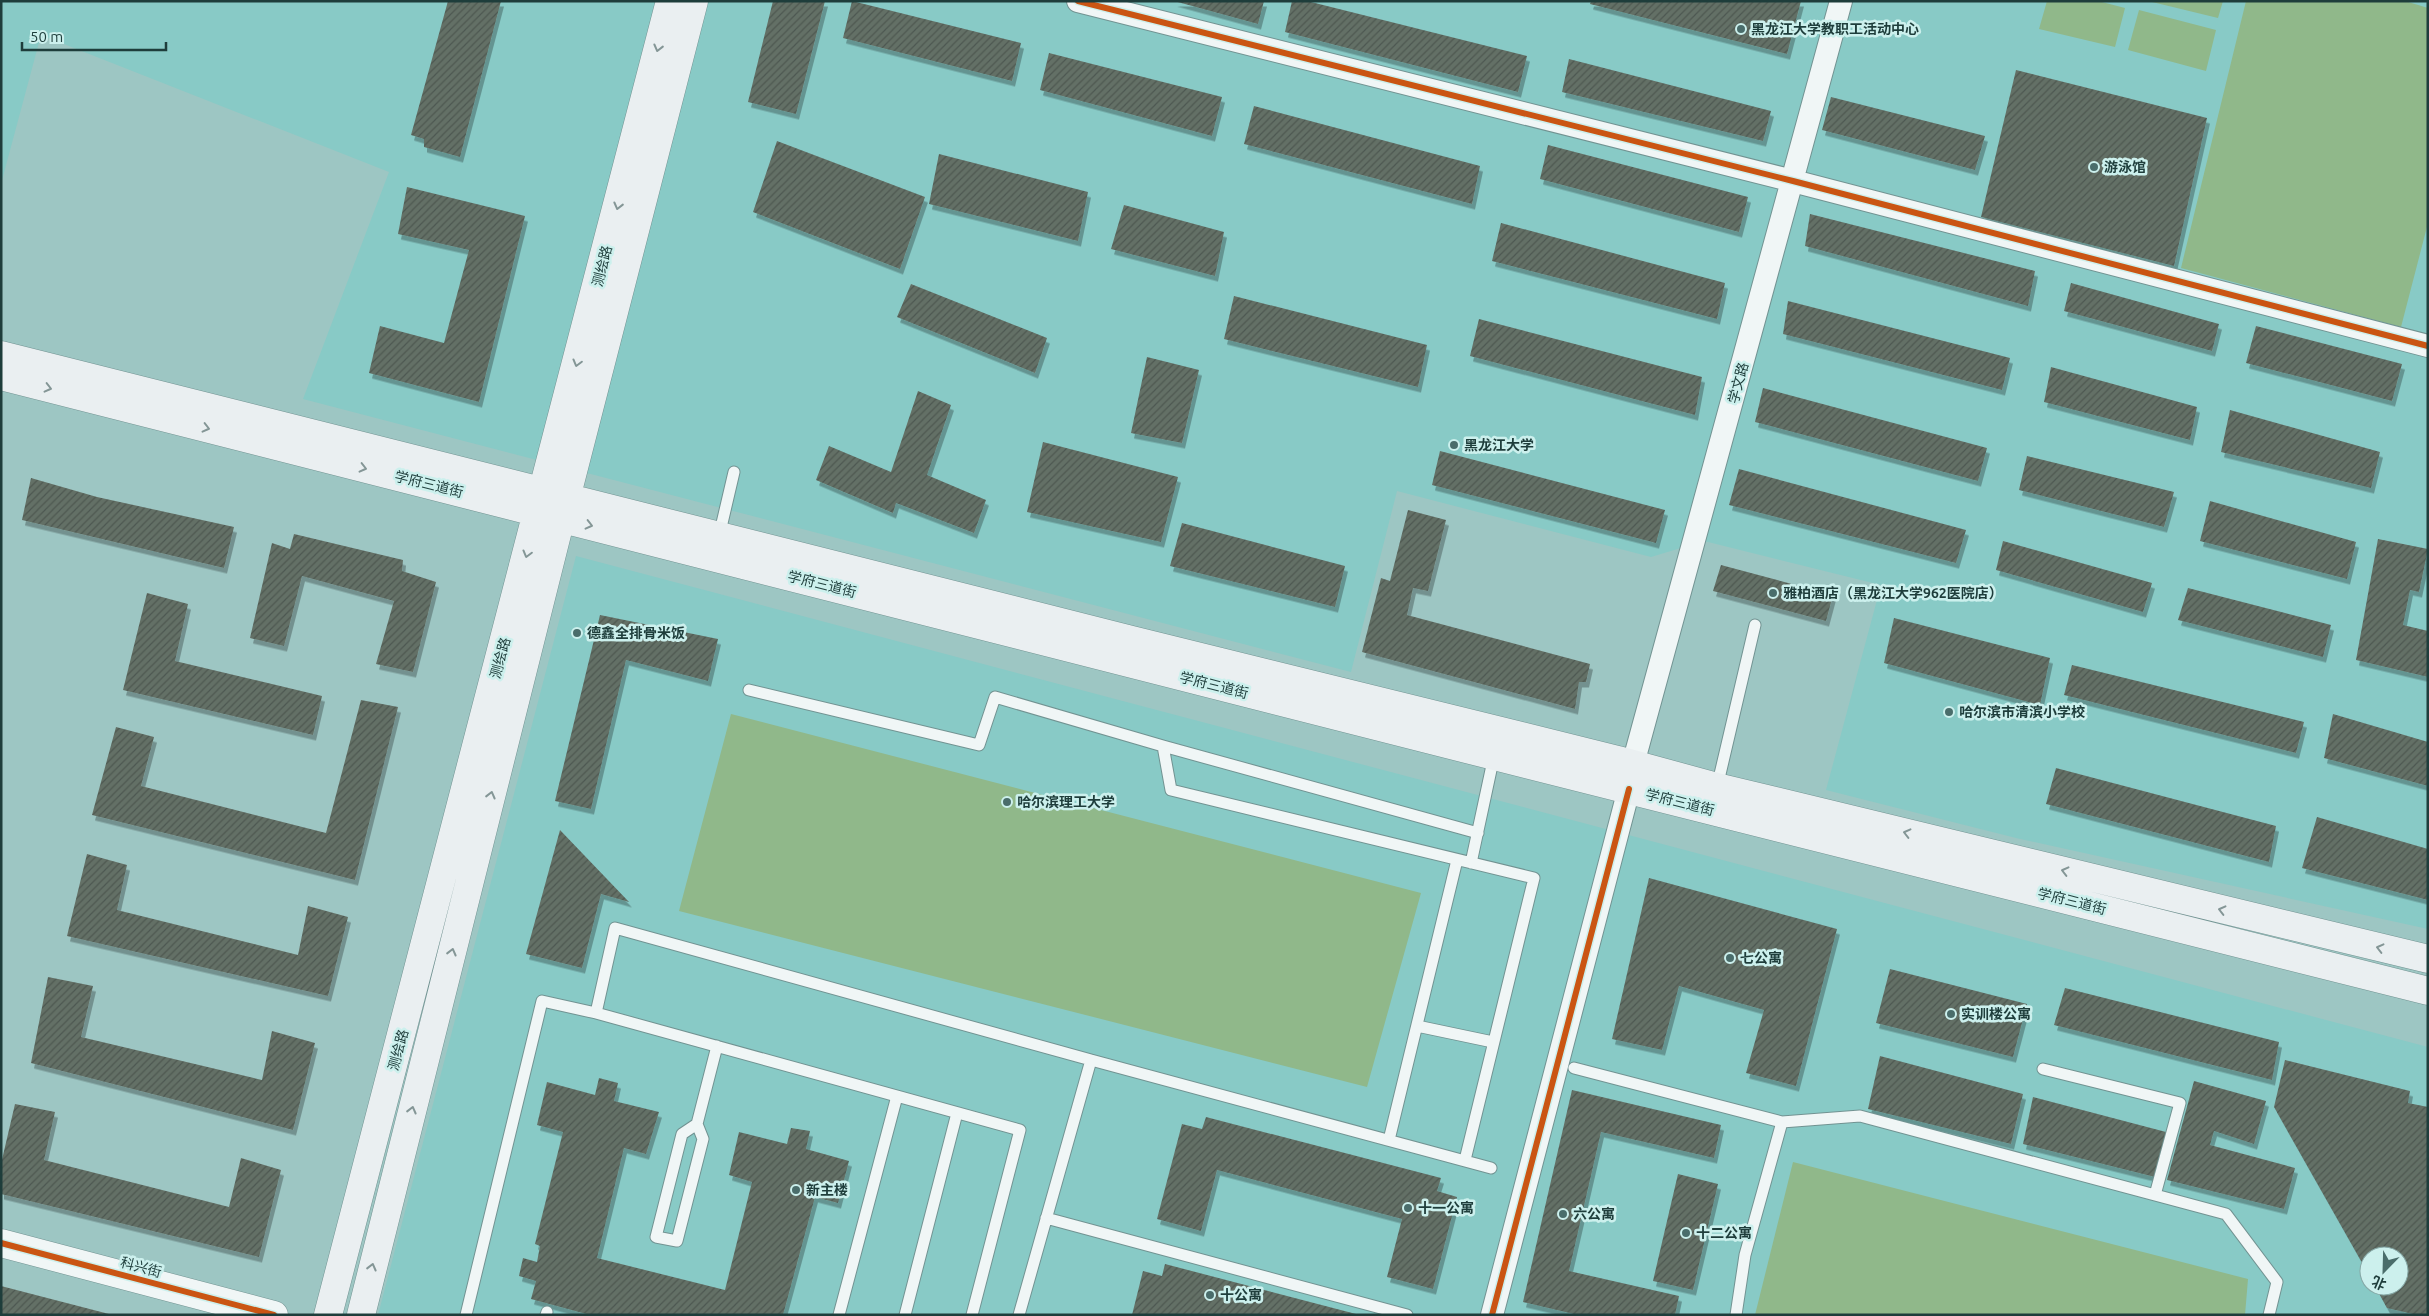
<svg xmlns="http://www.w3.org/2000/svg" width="2429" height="1316" font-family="Ubuntu,'Noto Sans SC',sans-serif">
<defs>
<pattern id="building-hatch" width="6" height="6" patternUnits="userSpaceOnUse" patternTransform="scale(1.25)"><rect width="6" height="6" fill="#647066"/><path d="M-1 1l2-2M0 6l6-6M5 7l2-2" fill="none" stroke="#4d5851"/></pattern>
<filter id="shadow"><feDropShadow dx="3" dy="5.5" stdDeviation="0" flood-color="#0004"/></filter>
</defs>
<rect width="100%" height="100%" fill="#9dc6c3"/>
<path fill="#88cac6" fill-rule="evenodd" d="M1 1H2428V929L2016 838 1826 790 1881 585 1704 541 1651 557 1397 491 1351 672 303 399 389 172 41 35 1 184Z
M576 556 2428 1047V1315H378ZM2369 1256H2399V1286H2369Z"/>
<path fill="#90b88a" d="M2047 1H2098L2125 8 2115 47 2039 29Z
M2148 1H2223L2218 18Z
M2246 1H2405L2428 8V223L2401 327 2181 268Z
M2139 10 2216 30 2206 71 2128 50Z
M731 714 1421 893 1367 1087 679 911Z
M1793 1162 2248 1279 2245 1315H1755Z"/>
<path fill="url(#building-hatch)" filter="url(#shadow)" d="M448 1H501L460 157 424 147V139L411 135Z
M773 1H825L796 114 748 102Z
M852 1 1021 43 1012 81 843 38Z
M1174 1H1264L1258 24Z
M1292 1H1307L1527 56 1518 92 1285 32Z
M1591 1H1801L1787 54 1590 4Z
M1049 53 1222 97 1212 136 1040 90Z
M1569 59 1771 111 1763 141 1562 92Z
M2016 70 2207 118 2174 266 1981 217Z
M1831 97 1985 136 1975 170 1822 130Z
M1254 106 1480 166 1472 204 1244 144Z
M777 141 925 197 900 269 753 212Z
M1548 145 1748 197 1739 232 1540 179Z
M939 154 1088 192 1078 241 929 204Z
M407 187 525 216 479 402 369 373 380 326 444 343 469 250 398 234Z
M1124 205 1224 232 1215 276 1111 249Z
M1810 214 2035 271 2028 306 1805 246Z
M1501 223 1725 283 1717 319 1492 261Z
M2071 283 2219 324 2212 351 2064 311Z
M911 284 1047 338 1035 373 897 317Z
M1234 296 1427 345 1418 387 1224 339Z
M1788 301 2010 358 2002 390 1783 334Z
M1479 319 1702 377 1695 415 1470 356Z
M2256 326 2402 364 2392 401 2246 363Z
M1147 357 1199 370 1182 443 1131 433Z
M2051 367 2197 407 2190 440 2044 402Z
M1763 388 1987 448 1978 481 1755 422Z
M918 391 951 405 927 475 986 500 974 533 896 503 893 513 816 480 829 446 891 472Z
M2230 410 2380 452 2371 488 2221 452Z
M1043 442 1178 477 1161 542 1027 512Z
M1440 451 1665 510 1656 543 1432 485Z
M2027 456 2174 492 2164 527 2019 490Z
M1739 469 1966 530 1956 563 1729 505Z
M31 478 97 497 234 527 224 568 22 520Z
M2210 501 2356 542 2347 579 2200 541Z
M1408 510 1446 520 1428 591 1413 588 1407 615 1590 664 1586 682H1579L1575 709 1362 652 1381 578 1390 581Z
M1182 523 1345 566 1335 607 1170 566Z
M294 534 403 560 402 571 436 582 413 672 376 664 394 601 302 576 284 646 250 638 272 543 290 549Z
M2378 539 2428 549 2419 592 2410 590 2403 625 2428 631V677L2356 660Z
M2003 541 2152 583 2143 612 1996 570Z
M1721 565 1833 595 1826 621 1713 591Z
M2188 588 2331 625 2323 657 2178 620Z
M147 593 188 604 175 661 322 696 313 735 123 690Z
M600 615 718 639 708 681 626 660 591 809 555 801Z
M1894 618 2050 658 2040 705 1884 663Z
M2072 665 2304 722 2296 753 2064 695Z
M361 700 398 707 355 880 92 815 116 727 154 737 141 786 326 833Z
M2333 714 2428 742V786L2324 758Z
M2056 768 2276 826 2269 862 2046 804Z
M2317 817 2428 849V900L2302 868Z
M560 830 629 902 601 894 582 968 526 954Z
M87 854 127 865 117 910 298 955 308 906 348 917 328 996 67 936Z
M1649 878 1837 929 1796 1086 1746 1073 1764 1010 1679 986 1662 1050 1612 1039Z
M1890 969 2027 1004 2013 1057 1876 1023Z
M48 977 93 986 81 1037 262 1080 272 1031 315 1043 293 1130 31 1063Z
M2065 988 2279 1042 2272 1080 2054 1025Z
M1880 1056 2023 1094 2011 1144 1868 1109Z
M2285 1060 2410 1091 2408 1103 2428 1107V1315H2417L2387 1308 2375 1286H2399V1256H2369V1275L2274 1107Z
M599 1078 618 1083 614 1101 659 1112 646 1154 624 1148 597 1258 725 1290 752 1182 729 1175 739 1132 787 1144 791 1128 810 1131 806 1149 849 1161 838 1203 815 1197 783 1315H590L531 1299 536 1281 519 1276 523 1258 537 1262 540 1246 535 1244 563 1132 537 1125 547 1082 595 1095Z
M2194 1081 2266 1101 2254 1144 2214 1131 2210 1145 2295 1168 2284 1209 2167 1180Z
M1572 1090 1721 1125 1714 1158 1601 1132 1569 1271 1679 1296 1675 1315H1578L1523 1302Z
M2033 1097 2166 1132 2155 1177 2023 1144Z
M15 1104 55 1112 44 1160 229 1207 241 1158 281 1170 259 1257 1 1194V1164Z
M1206 1117 1441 1178 1437 1191 1457 1197 1433 1289 1387 1277 1402 1219 1217 1170 1201 1231 1157 1219 1182 1124 1202 1129Z
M1678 1174 1718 1184 1693 1290 1653 1281Z
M1165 1264 1356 1314V1315H1132L1143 1271 1162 1276Z
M1 1286 109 1314V1315H1Z"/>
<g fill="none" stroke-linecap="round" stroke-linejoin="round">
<g stroke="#729392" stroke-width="13">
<path id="service" d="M719 536 734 472
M749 690 979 745 995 697 1163 746 1171 790 1534 878 1465 1160
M1163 746 1478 833
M1717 787 1755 625
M1471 863 1494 756
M596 1013 1020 1130 972 1315
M1417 1026 1493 1042
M1091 1060 1491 1168
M1574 1068 1782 1122 1745 1255 1736 1315
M2043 1069 2180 1103 2155 1195
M1782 1122 1860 1116 2226 1214 2277 1282 2269 1315
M697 1124 682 1134 656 1237 677 1241 703 1139 697 1124 717 1046
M1389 1140 1457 860
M1046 1218 1407 1315
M466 1315 542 1001 596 1013 615 928 1091 1060 1019 1315
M546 1315 547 1312
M839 1315 897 1096
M905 1315 957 1113"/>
</g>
<g stroke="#729392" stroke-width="24">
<path id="minor" d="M1078 1 1793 181 2428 346
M1633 764 1841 1
M1492 1315 1629 789"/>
</g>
<g stroke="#729392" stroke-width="29">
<path id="tertiary" d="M1 1243 274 1315"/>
</g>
<g stroke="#729392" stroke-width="29">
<path id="secondary" d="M1 355 1132 640 1618 760 1717 787 2428 959
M1 376 1494 756 2428 991
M328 1315 670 1
M361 1315 561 518 694 1"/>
</g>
<use href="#service" stroke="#f0f6f6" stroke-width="11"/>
<use href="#minor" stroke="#f0f6f6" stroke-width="22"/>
<use href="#tertiary" stroke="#f0f6f6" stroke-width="28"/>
<use href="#secondary" stroke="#eaeff1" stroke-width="28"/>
<g stroke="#ccf0ed" stroke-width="9">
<path id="cycleway" d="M1078 1 1793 181 2428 346
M1 1243 274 1315
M1492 1315 1629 789"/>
</g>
<use href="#cycleway" stroke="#ca5513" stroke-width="6"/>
</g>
<defs><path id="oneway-chevron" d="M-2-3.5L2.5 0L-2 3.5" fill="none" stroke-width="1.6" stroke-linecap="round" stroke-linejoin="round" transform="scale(1.25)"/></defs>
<g stroke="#849696">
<use href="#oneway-chevron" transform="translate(658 48) rotate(104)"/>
<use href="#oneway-chevron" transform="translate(618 206) rotate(104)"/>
<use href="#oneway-chevron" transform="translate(577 363) rotate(105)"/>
<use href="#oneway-chevron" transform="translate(48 388) rotate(14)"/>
<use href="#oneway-chevron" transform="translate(206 428) rotate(14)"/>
<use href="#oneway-chevron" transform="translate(363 468) rotate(14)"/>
<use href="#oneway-chevron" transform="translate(589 525) rotate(14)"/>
<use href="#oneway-chevron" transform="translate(527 554) rotate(105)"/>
<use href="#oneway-chevron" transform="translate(491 795) rotate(-76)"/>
<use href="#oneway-chevron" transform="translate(1907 833) rotate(-166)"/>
<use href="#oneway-chevron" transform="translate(2065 871) rotate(-166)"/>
<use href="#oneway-chevron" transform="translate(2222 910) rotate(-166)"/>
<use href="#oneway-chevron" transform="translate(2380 948) rotate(-166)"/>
<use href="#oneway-chevron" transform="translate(452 952) rotate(-76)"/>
<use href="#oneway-chevron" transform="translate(412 1110) rotate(-76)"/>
<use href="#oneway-chevron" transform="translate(372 1267) rotate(-76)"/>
</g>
<g fill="#4a6d6b" stroke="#ccf0ed" stroke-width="2">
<circle cx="1741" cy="29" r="5"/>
<circle cx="2094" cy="167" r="5"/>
<circle cx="1454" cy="445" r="5"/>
<circle cx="1773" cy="593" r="5"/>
<circle cx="577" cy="633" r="5"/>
<circle cx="1949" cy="712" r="5"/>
<circle cx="1007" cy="802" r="5"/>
<circle cx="1730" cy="958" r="5"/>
<circle cx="1951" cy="1014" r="5"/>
<circle cx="796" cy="1190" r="5"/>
<circle cx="1408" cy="1208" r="5"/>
<circle cx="1563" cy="1214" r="5"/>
<circle cx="1686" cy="1233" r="5"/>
<circle cx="1210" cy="1295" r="5"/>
</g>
<g text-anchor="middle" stroke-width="5" stroke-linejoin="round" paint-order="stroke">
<g font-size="14" font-weight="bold" fill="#1e3d3b" stroke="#ccf0ed" text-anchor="start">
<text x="1751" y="34">黑龙江大学教职工活动中心</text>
<text x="2104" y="172">游泳馆</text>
<text x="1464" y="450">黑龙江大学</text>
<text x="1783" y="598">雅柏酒店（黑龙江大学962医院店）</text>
<text x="587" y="638">德鑫全排骨米饭</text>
<text x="1959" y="717">哈尔滨市清滨小学校</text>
<text x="1017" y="807">哈尔滨理工大学</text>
<text x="1740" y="963">七公寓</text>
<text x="1961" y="1019">实训楼公寓</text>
<text x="806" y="1195">新主楼</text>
<text x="1418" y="1213">十一公寓</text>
<text x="1573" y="1219">六公寓</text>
<text x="1696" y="1238">十二公寓</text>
<text x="1220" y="1300">十公寓</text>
</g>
<g font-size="14" fill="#1e3d3b" stroke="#ccf0ed">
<text transform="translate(602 266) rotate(-76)" y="5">测绘路</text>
<text transform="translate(1738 383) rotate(-75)" y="5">学文路</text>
<text transform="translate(429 484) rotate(14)" y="5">学府三道街</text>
<text transform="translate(822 584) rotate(14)" y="5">学府三道街</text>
<text transform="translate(500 658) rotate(-75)" y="5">测绘路</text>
<text transform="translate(1214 685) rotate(14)" y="5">学府三道街</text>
<text transform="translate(1680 802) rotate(14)" y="5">学府三道街</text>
<text transform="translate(2072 901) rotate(14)" y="5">学府三道街</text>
<text transform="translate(398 1050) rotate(-75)" y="5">测绘路</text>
<text transform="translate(141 1267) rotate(15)" y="5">科兴街</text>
</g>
</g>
<rect width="2429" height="1316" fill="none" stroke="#1e3d3b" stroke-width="5"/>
<g transform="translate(2384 1271) rotate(203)"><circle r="24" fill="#ccf0ed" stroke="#86a8a6"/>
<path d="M0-4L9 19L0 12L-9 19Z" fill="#4a6d6b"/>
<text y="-8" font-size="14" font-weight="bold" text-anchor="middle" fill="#1e3d3b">北</text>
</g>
<path d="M22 42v8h144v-8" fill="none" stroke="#1e3d3b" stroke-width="2.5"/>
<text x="30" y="42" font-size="15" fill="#1e3d3b" stroke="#ccf0ed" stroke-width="4" paint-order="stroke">50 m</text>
</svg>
